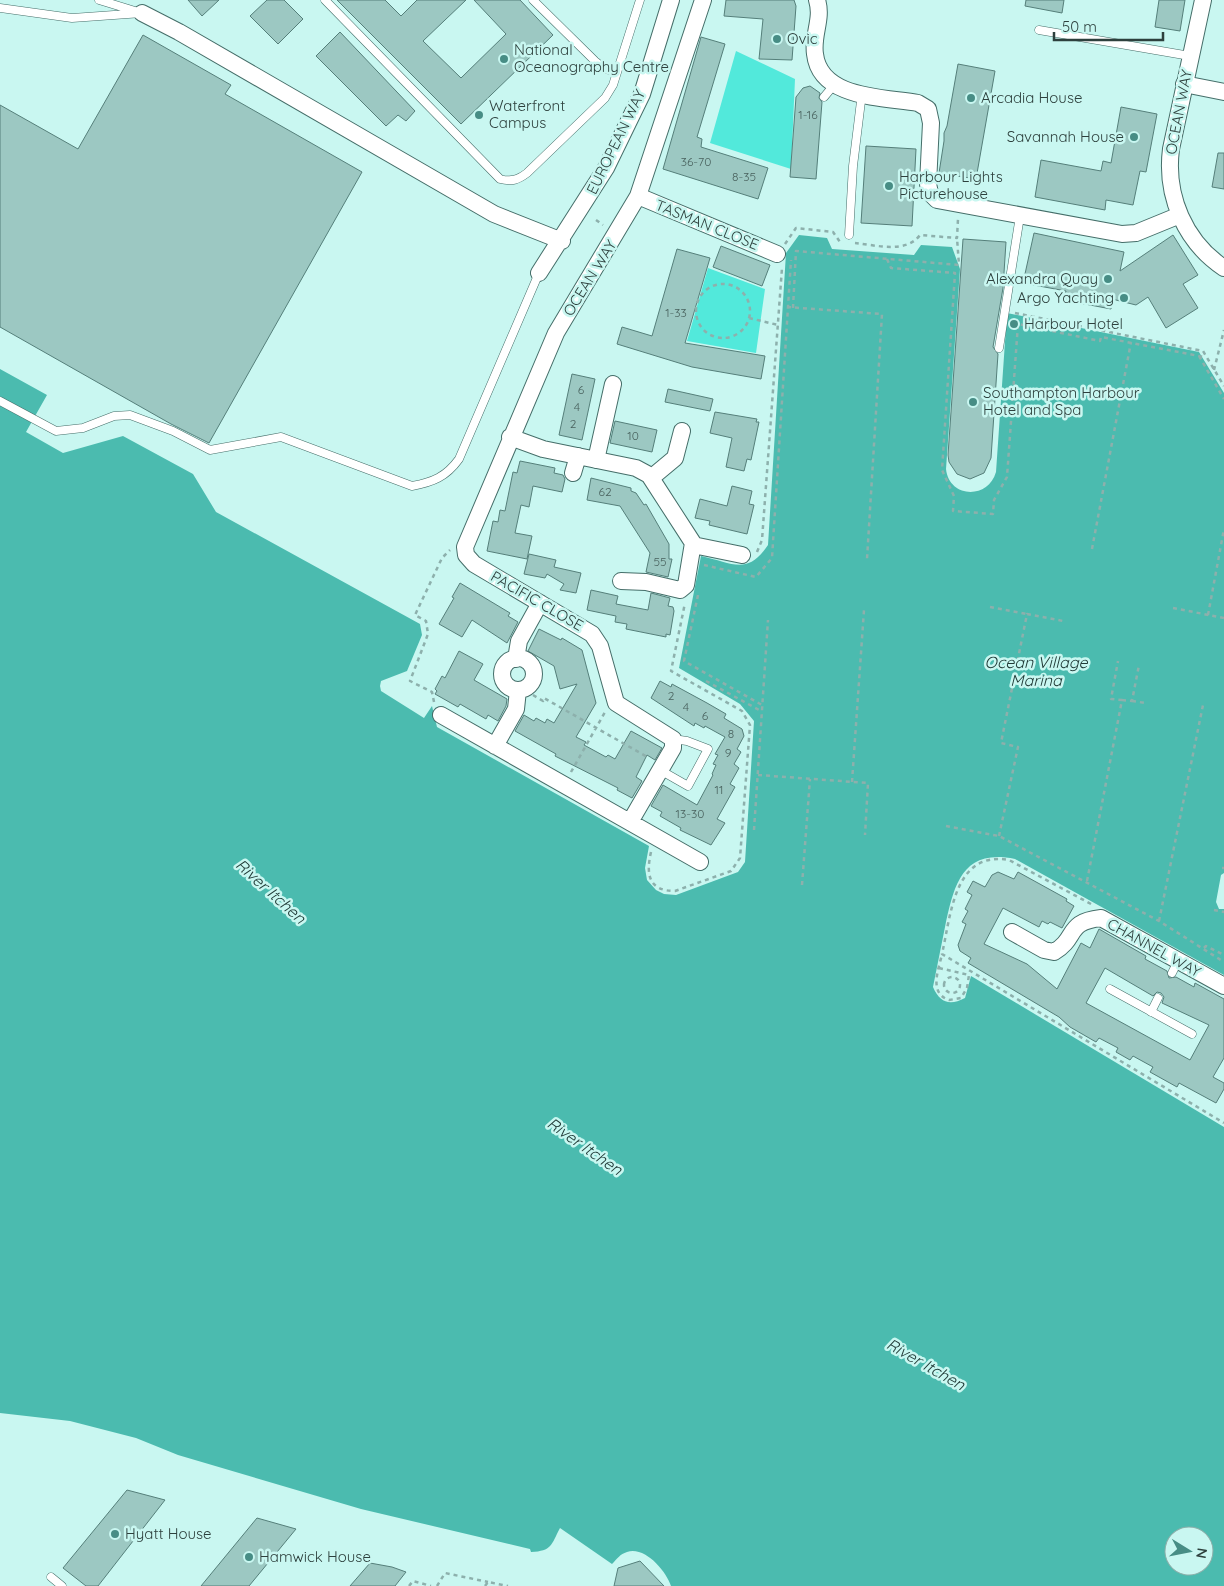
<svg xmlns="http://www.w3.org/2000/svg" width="1224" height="1586" font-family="Quicksand,sans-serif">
<rect width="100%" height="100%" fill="#c9f7f1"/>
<path fill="#52e9db" d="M736 51 795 79 791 169 710 143Z
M708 268 765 289 756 353 687 341Z"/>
<path fill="#4bbbaf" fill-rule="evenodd" d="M799 235 827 238 832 249 914 255 921 245 952 247 960 269 946 469C949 498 988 500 996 472L1007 313 1199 352 1224 393V873L1221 875 1216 902 1219 909H1224V975L1015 859C962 848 954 885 945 927 941 947 937 967 933 987 940 1003 950 1006 965 998L971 976 1224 1127V1586H671C666 1571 645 1546 627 1552 620 1554 617 1559 612 1564L560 1528C551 1545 552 1551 531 1552L530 1549 361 1509 178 1455 136 1438 70 1421 0 1413V369L47 395 26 432 63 453 123 436 193 474 216 512 420 624 422 635 407 671 381 681 380 686 381 691 424 718 432 706 437 727 649 846 645 868 647 880 656 890 664 894 676 895 738 872 745 862 754 721 740 704 679 668 701 556C733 563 747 576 768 545L786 253ZM1174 1536H1204V1566H1174Z"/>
<path fill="#9cc8c2" stroke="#557f7a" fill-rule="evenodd" d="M188 0H219L202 16Z
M267 0H284L303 19 278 44 250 16Z
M337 0H385L401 16 417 0H466L423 41 461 78 506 34 474 0H520L553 35 461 124Z
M726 0H794L796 6 792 60 759 59 763 19 724 16Z
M1026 0H1064L1062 13 1025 6Z
M1159 0H1185L1180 31 1155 27Z
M340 32 415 111 406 121 398 115 386 126 316 56Z
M143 35 231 85 225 94 362 172 209 443 171 424 0 327V105L78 149Z
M701 37 725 44 697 137 702 139 701 147 768 168 758 199 663 169Z
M958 64 995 71 976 179 939 173 944 141V133L947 126Z
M810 86 820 93 819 98 822 102 816 179 790 177 796 97 803 88Z
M1121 107 1157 114 1146 172 1140 171 1133 205 1106 200 1105 210 1035 197 1041 160 1101 171 1103 161 1111 163Z
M866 146 916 149 912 226 861 223Z
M1218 153H1224V189L1212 187Z
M1034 233 1124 252 1120 271 1173 235 1198 275 1183 284 1198 308 1166 328 1148 297 1136 305 1112 299 1111 309 1064 300 1066 291 1023 283Z
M963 239 1006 242 1003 288 993 347 998 354 991 458 984 473 970 479 957 474 949 462 948 455Z
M721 246 770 265 762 286 713 267Z
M677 249 710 258 685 343 765 356 761 379 692 367 617 344 622 327 652 336Z
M572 374 595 379 582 440 559 435Z
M668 389 713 399 710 411 665 402Z
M715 412 757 419 756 422H759L751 460 747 459 744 471 726 467 732 438 710 433Z
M615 421 657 430 652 452 610 443Z
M520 461 555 468 554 473 563 475 565 479 562 492 533 486 529 507 521 505 515 533 532 536 527 559 487 551 493 521 498 522 500 510 505 511 513 472 517 473Z
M591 478 631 488V491L636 493 644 505 646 504 669 544V559H672L668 577 646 572 650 553 620 506 587 500Z
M732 486 752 491 749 504 754 505 747 534 709 525 710 521 695 518 700 499 727 506Z
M529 554 556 560 554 567 581 573 576 593 560 590 564 584 547 574 545 578 524 574Z
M460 583 510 613 508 616 518 622 507 643 472 620 462 637 439 624 454 598 452 597Z
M591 590 618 596 616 604 648 610 651 593 670 598 668 606 673 607 674 611 670 635 666 634V637L626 629 627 624 615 622 616 616 587 610Z
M539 629 561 640 562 638 582 650 596 703 576 737 586 742 584 745 606 757 608 755 615 759 631 731 662 748 655 760 647 755 636 777 642 781 632 798 617 790 618 788 555 756 556 754 515 731 524 715 534 721 536 718 545 723 547 719 554 723 577 684 560 689 554 666 528 651Z
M459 651 483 664 474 680 507 699 506 706 498 721 488 715 486 719 460 704 458 707 435 694 437 691 435 689 442 676 445 678Z
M660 681 671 687 672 684 707 703 726 714 724 718 742 729 744 736 737 749 741 752 734 764 739 768 730 784 735 787 717 819 725 823 711 845 680 830 681 828 660 816 662 812 651 806 663 785 697 805 713 775 712 774 716 765 713 764 718 755 715 754 725 737 705 726 704 728 695 723 694 726 651 698Z
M998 872 1014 879 1018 872 1067 899 1066 901 1074 906 1062 928 1050 922 1048 924 1042 921 1039 927 1003 908 984 944 1027 964 1057 989 1081 943 1090 948 1099 929 1146 956 1145 959 1167 971 1169 978 1176 977 1194 987 1195 983 1224 999V1058L1213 1077 1224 1083V1089L1216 1103 1179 1083 1177 1087 1150 1072 1153 1067 1133 1056 1130 1060 1116 1052 1118 1048 1099 1038 1096 1042 1070 1027 1059 1017 968 963 971 958 960 951 958 945 966 924 962 922 968 911 965 909 972 895 967 892 973 881 985 887 992 875ZM1105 968 1153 996 1157 992 1161 993 1164 997 1162 1003 1209 1025 1190 1060 1086 1003Z
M127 1490 165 1500 98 1586H86L63 1568Z
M257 1518 296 1529 249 1586H201Z
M640 1561 664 1586H614L618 1568Z
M370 1563 392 1567 406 1572 395 1586H350Z"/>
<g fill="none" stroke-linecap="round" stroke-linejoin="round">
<g stroke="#456e69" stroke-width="9">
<path id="service" d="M99 0 135 11
M325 0 500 179C511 182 518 180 527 173L605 98 613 85 640 0
M533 0 595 61 605 69 617 72
M0 8 72 18 142 13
M1039 30 1190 56
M824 97 834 85
M849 235 853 166 862 93
M999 348 1020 216
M0 401 56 431 83 428 114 416 130 415 173 431 210 450 281 437 412 486C433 482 446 477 459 459L539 273
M660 770 688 786 708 749 687 741 673 739
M1172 973 1178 961
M1110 989 1192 1034
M1151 1012 1158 998
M51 1577 62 1586"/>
</g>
<g stroke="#456e69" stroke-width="18">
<path id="minor" d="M817 0C823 19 812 35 815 54 820 99 884 97 918 103L928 109 931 123 928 184 930 193 937 200 1122 234 1136 233 1180 215
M1203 0 1171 149C1165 196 1185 242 1224 268
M142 13 179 32 494 214 562 241
M1184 84 1224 92
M638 196 777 254
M539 273 606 168 642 94 671 0
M510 437 543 449 636 468 649 475 693 543 686 585 680 590 646 582 621 581
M596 460 613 384
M573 473 578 456
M651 478 675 458 682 431
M693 545 742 555
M502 674a16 16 0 1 1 32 0a16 16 0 1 1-32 0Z
M516 659 519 641 540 603
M441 715 700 862
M495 746 516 709 518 690
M630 822 673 748V739L616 703 600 646 592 634 474 564 466 555 465 547 556 333 638 196 703 0
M1012 932 1044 950 1054 952C1078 938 1065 922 1101 918L1224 986"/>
</g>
<path stroke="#8db0ac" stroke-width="2.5" stroke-dasharray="4 4" stroke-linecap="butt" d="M596 220 603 225
M855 243C876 245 906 254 920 235L957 238 958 219
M785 244 796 228 833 232 840 242
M887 259 891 268 955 273 942 470 954 496 953 511 993 514 994 500 1007 477 1018 324 1100 341 1101 337 1204 357
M696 311a27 27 0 1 1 54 0a27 27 0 1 1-54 0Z
M787 307 882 314 867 559
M793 308 796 251 959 265 957 238
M1015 313 1203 351 1224 386
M749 318 778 325
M1199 356 1224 399
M1214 370 1224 330
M1092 549 1131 342
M757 552 762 540 782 268
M704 565 756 577 772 558 791 260
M698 595 684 661 762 705
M990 607 1027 614
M1173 608 1224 618
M1208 615 1224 529
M706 681 761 711
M533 695 543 701 544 698 649 758
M1122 700 1132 701 1139 665
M1132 701 1146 703
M434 702 432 692 410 681 428 634 426 621 415 615 442 558 450 550
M571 772 605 712
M758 775 868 783 865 835
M852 782 864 610
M946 826 999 836 1159 921 1224 962
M754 830 768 620
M999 836 1018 747 1001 743 1027 614 1063 621
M651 852C646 874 648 891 675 891L731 871 740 858 750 725 742 711 671 671 685 603
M1222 868H1224
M1087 881 1122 700 1111 699 1118 661
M802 885 810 779
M1091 904 1009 860C954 850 951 915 942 954L1224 1123
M1214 910 1224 912
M1159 921 1203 705
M1204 948 1206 946 1224 955
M939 968 969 975 967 988 961 998 949 1000C928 993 939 969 942 954
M944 985a8 8 0 1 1 16 0a8 8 0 1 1-16 0Z
M409 1586 413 1581 431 1586
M437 1586 445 1573 488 1582
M485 1586 488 1582 508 1586"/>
<use href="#service" stroke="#fff" stroke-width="8"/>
<use href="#minor" stroke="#fff" stroke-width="16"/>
</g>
<g fill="#478d85" stroke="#c9f7f1" stroke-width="2">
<circle cx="777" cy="39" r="5"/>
<circle cx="504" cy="59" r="5"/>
<circle cx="971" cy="98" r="5"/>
<circle cx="479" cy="115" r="5"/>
<circle cx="1134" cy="137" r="5"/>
<circle cx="889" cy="186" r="5"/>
<circle cx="1108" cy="279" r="5"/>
<circle cx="1124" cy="298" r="5"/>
<circle cx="1014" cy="324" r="5"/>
<circle cx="973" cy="402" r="5"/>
<circle cx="115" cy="1534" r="5"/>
<circle cx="249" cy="1557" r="5"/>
</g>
<g text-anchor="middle" stroke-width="5" stroke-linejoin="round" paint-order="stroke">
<g font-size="12" fill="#49625e">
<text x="808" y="119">1-16</text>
<text x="696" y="166">36-70</text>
<text x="744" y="181">8-35</text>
<text x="676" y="317">1-33</text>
<text x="581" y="394">6</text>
<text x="577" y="411">4</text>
<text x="573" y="428">2</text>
<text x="633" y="440">10</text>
<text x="605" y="496">62</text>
<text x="660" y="566">55</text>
<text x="671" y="700">2</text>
<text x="686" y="711">4</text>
<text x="705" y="720">6</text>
<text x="731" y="738">8</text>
<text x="728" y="757">9</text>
<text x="719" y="794">11</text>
<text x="690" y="818">13-30</text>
</g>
<g font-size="15" fill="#2d403d" stroke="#c9f7f1" text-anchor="start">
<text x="787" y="44">Ovic</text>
<text x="514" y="55">National<tspan x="514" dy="17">Oceanography Centre</tspan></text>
<text x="981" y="103">Arcadia House</text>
<text x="489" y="111">Waterfront<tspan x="489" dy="17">Campus</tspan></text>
<text x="1124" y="142" text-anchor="end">Savannah House</text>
<text x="899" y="182">Harbour Lights<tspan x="899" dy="17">Picturehouse</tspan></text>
<text x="1098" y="284" text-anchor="end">Alexandra Quay</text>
<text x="1114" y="303" text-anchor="end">Argo Yachting</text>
<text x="1024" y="329">Harbour Hotel</text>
<text x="983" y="398">Southampton Harbour<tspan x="983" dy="17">Hotel and Spa</tspan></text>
<text x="125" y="1539">Hyatt House</text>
<text x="259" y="1562">Hamwick House</text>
</g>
<g font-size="15" fill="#2d403d" stroke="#c9f7f1">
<text transform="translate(1179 112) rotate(-79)" y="5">OCEAN WAY</text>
<text transform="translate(616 142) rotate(-64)" y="5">EUROPEAN WAY</text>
<text transform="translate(707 225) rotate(22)" y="5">TASMAN CLOSE</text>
<text transform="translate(590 278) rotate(-58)" y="5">OCEAN WAY</text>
<text transform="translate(537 601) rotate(30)" y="5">PACIFIC CLOSE</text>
<text transform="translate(1154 948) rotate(29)" y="5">CHANNEL WAY</text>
</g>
<g font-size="16" font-style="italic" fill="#213a37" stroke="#c9f7f1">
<text x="1036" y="668">Ocean Village<tspan x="1036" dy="18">Marina</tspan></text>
<text transform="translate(271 891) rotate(42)" y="6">River Itchen</text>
<text transform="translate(585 1146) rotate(35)" y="6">River Itchen</text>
<text transform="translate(926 1364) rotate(30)" y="6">River Itchen</text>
</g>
</g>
<g transform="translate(1189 1551) rotate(100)"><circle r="24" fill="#c9f7f1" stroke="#8baea9"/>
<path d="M0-4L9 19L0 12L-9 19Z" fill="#478d85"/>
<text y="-8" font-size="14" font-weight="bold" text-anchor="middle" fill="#2d403d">N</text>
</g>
<path d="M1054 32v8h109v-8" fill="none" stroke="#2d403d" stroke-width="2.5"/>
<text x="1062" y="32" font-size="15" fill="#2d403d" stroke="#c9f7f1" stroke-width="4" paint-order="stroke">50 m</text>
</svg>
